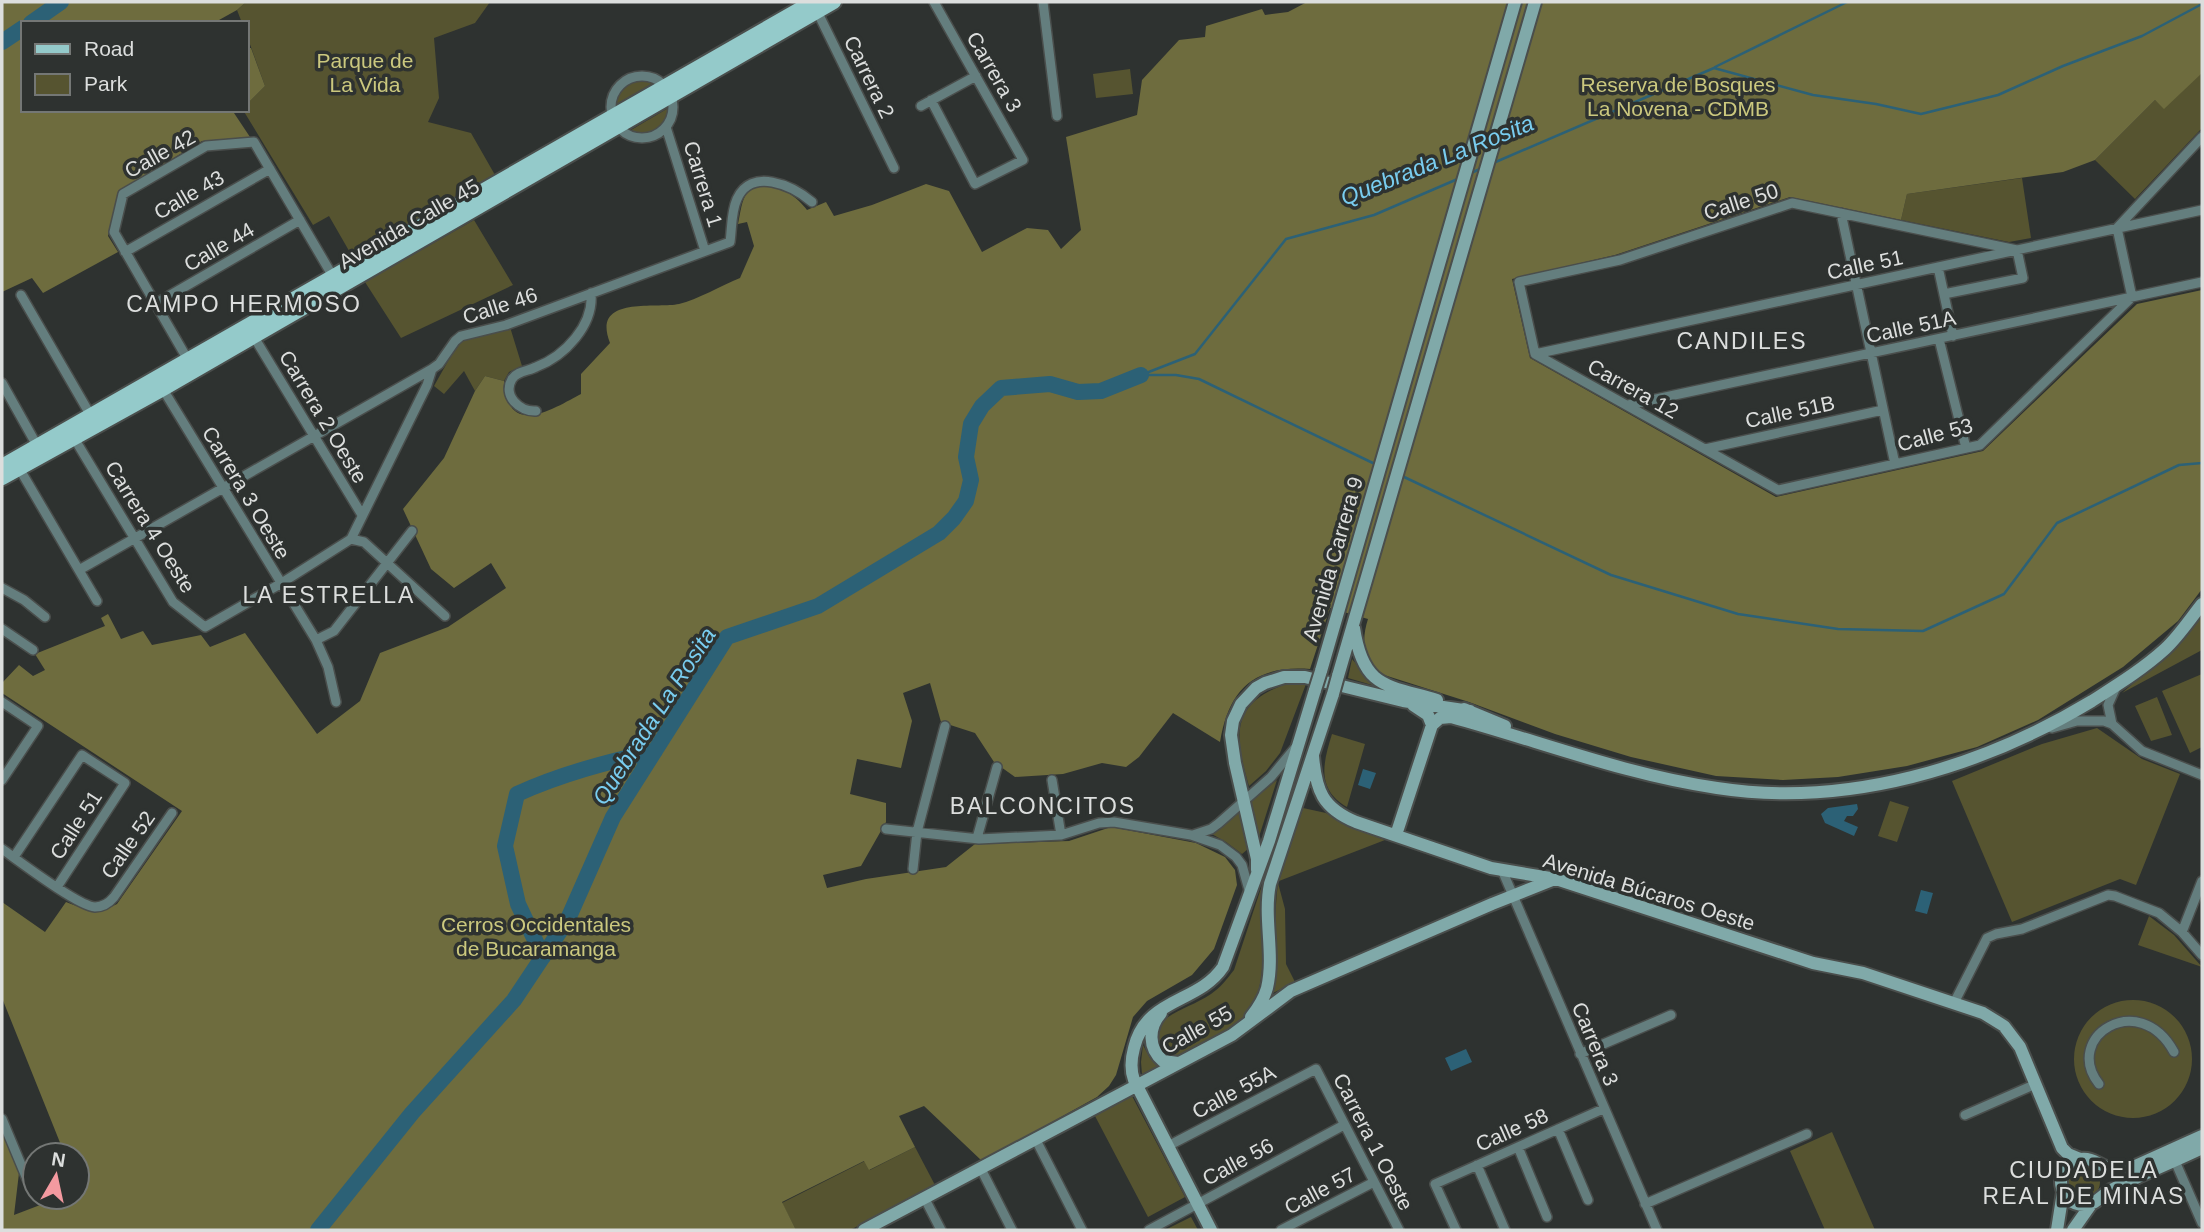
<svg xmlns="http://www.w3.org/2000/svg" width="2204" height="1232" font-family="Arial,sans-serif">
<rect width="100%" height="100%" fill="#2e3230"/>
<path fill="#565430" d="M246 2H490L475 23 434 38 439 98 428 122 471 133 495 175 352 256 329 216 313 225 243 110H247V104L265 86 247 36V23H242L237 10Z
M1130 69 1133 94 1096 98 1093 74Z
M2201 72 2202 128 2135 199 2095 160 2155 100 2164 108Z
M644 78 655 82 615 105C619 89 627 80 644 78Z
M670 107C667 126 650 141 631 130Z
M2022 178 2031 238 2009 242 1901 220 1907 194Z
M474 220 513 285 401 338 365 282Z
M510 327 522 366 509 372 504 381 485 376 475 391 464 371 444 394 434 386 457 345 461 341Z
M2202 615V650L2122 693 2169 652Z
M1352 659 1372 682 1413 697 1348 678Z
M2202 674V747L2190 753 2162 691Z
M1292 682 1306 684 1280 753 1266 771 1249 786C1233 733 1231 701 1292 682Z
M2157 697 2172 735 2151 741 2135 706Z
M2097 728 2142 759 2180 774 2136 885 2120 879 2012 922 1952 781 2042 744Z
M1332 734 1365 744 1347 807C1316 789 1323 763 1332 734Z
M1277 780 1258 840 1249 802Z
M1890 801 1909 807 1897 842 1878 836Z
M1303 808 1326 813 1351 827 1385 840 1279 881Z
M1239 811 1249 848 1242 854 1226 842 1210 833Z
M1266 873C1264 883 1262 894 1262 905 1261 943 1272 1001 1235 1026 1218 1038 1196 1046 1178 1056 1158 1055 1157 1041 1158 1025 1174 1010 1193 1006 1211 994 1220 988 1227 979 1234 970Z
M1278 883 1285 909 1286 964 1295 982 1273 993C1277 956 1273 919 1278 883Z
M2149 916 2174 935 2202 967 2138 945Z
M2074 1059a59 59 0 1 1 118 0a59 59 0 1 1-118 0Z
M1143 1045 1150 1058 1159 1066 1142 1074 1141 1062Z
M1132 1096 1185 1197 1148 1217 1095 1116Z
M1832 1132 1875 1230H1825L1790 1151Z
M915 1147 936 1187 850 1230H796L782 1203 865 1161 870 1170Z
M2068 1182a16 16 0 1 1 32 0a16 16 0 1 1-32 0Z
M1191 1217 1198 1230H1165Z"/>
<path fill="#6e6c3e" d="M2 2H246L237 10 219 20 220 23H23V110H239L234 113 250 137 202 141 119 191 108 236 118 252 43 293 32 278 2 292Z
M1307 2H2202V73L2164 109 2155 100 2095 160 2063 172 1907 194 1901 220 1790 197 1615 255 1512 279 1530 358 1776 497 1983 451 2137 304 2202 290V589L2178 621 2123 667 2038 720 1977 747 1907 766 1838 777 1783 780 1716 776 1631 757 1555 734 1469 702 1381 674C1363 659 1361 641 1368 619L1330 608 1310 669C1255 665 1229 688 1220 742L1173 713 1139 757 1126 767 1102 763 1063 774 1015 777 994 762 975 733 941 722 930 683 903 693 912 721 901 768 857 759 850 794 886 803V822L861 866 823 875 827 888 866 879 946 867 975 844 1069 841 1111 827 1196 843 1225 857 1235 870 1237 885 1214 949 1192 975 1147 1001 1133 1017 1116 1075 1109 1086 1097 1097 982 1161 924 1106 899 1116 915 1147 869 1170 864 1161 782 1202 796 1230H2V1133L19 1173 14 1215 61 1197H77V1155H65L2 998V902L45 932 66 902C87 910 96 915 117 904L182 811 2 693V683L19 665 33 676 45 670 35 654 105 626 101 618 108 614 121 639 143 631 152 645 201 635 210 647 245 633 317 734 360 701 380 653 448 627 506 588 491 563 454 588 431 569 403 509 444 458 475 391 485 376 504 381C505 388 506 397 509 403 522 431 563 403 581 394V374L610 343C591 295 655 309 679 304 697 300 722 285 740 278L754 246 747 222 738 224C740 215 741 204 745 196 761 171 795 193 807 210L826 202 834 216 872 205 926 184 949 191 982 252 1027 228 1048 230 1061 249 1081 230 1066 137 1137 115 1142 80 1179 40 1205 37 1206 26 1262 9 1265 15 1288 12Z
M247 48H251L265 86 247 104Z"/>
<path fill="#2c6176" d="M1363 769 1376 773 1370 789 1358 785Z
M1857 804 1858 809 1853 816H1847L1844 821 1858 827 1854 836 1825 823 1821 814 1828 808Z
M1921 890 1933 893 1927 914 1915 911Z
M1466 1049 1472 1062 1451 1071 1445 1058Z"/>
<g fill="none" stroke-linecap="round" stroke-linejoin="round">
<path stroke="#2c6176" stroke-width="2.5" d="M1715 67 1847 2
M1491 164 1714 68 1813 95 1876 104 1921 114 1998 95 2063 66 2142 36 2202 4
M1469 174 1482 168
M1141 375 1195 354 1286 239 1374 215 1460 178
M1145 375H1176L1199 379 1377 465
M1402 476 1611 575 1738 614 1838 629 1923 631 2004 594 2057 523 2179 465 2202 463"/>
<path stroke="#2c6176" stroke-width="16" d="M31 23 61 2
M2 42 23 28
M543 957 518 904 505 846 517 794C561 774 607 762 655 751
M318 1230 412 1113 514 1000 568 919 613 817 727 637 818 606 939 533 954 518 966 501 971 480 966 457 971 424 982 406 1001 388 1050 384 1078 392 1101 391 1141 375"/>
<g stroke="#4a4e4c" stroke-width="12">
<path id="street" d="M1043 2 1057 116
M816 9 894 168
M611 107a31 31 0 1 1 62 0a31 31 0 1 1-62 0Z
M931 100 975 184 1023 160 934 2
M921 106 976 76
M666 127 705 251
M1841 213 1895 464
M125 252 270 169
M1938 267 1953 336
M1944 294 2023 278 2017 250 1792 203 1620 260 1519 282 1535 354 1778 490 1980 445 2132 297 2117 228 2202 137
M21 295 91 416
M155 304 300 220
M254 337 362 515
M1939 339 1966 448
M1535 354 2202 210
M188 360 114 232 123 194 206 146 254 142 335 280
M2 383 39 449
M161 386 316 640 328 667 336 702
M1628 405 2202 282
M536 411C520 412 502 396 512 379 517 371 529 371 536 367 565 356 594 325 591 293
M74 438 173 602 205 627 280 584 351 539
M1705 449 1883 410
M19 468 97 601
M351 539 427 385 432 369
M351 539 364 542 445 616
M79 570 432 369 439 364 455 341 461 336 506 325 730 242C732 228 731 212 737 199 751 167 792 185 812 202
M2 588 24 600 45 617
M2 629 33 650
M316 640 334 631 412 531
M2 702 38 726 2 780
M2112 724 2108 705 2116 687
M2052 728 2077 721H2104L2112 724 2142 751 2202 775
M1052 780 1061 835
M886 829 979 839 1061 835 1099 823 1114 822 1191 835 1220 845 1236 857 1242 865 1249 890
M1193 835 1211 829 1219 823 1271 777 1295 748
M977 838 997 767
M2 849C19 861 78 906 95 907 103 907 109 903 114 897L172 813
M14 857 82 755 125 783 57 887
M913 869 917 832 945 726
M1502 870 1657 1230
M2182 932 2202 881
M1954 1003 1987 938 1996 934 2022 929 2108 895 2115 896 2159 913 2182 932 2202 955
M1580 1054 1671 1015
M2099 1084C2062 1037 2139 988 2174 1052
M1965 1115 2029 1087
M2 1119 27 1179
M1558 1129 1588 1200
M1035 1138 1082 1230
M1168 1146 1316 1069 1399 1230
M1518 1147 1547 1217
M2175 1161 2202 1223
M1477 1165 1505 1230
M981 1169 1012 1230
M925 1199 941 1230
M1645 1204 1807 1134
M1149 1230 1344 1125
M1281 1230 1374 1182
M1456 1230 1435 1184 1603 1109"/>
</g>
<g stroke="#4a4e4c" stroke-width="16">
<path id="secondary" d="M1354 628C1363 688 1386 685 1437 700
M1321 671 1515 2
M1338 676 1535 2
M1464 709 1505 726
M1432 725 1440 718 1451 717C1539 741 1626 775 1717 788 1847 808 1981 768 2092 701 2117 685 2143 669 2165 649 2179 636 2190 619 2202 604
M1313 756C1316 790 1322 808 1356 822L1491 868 1556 879 1813 963 1863 973 1983 1013 2004 1026 2020 1047 2062 1148 2068 1154 2080 1159
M1396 835 1432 725 1428 715 1413 705
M1257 870V859L1235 763 1231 735 1233 721 1241 704 1256 688 1265 683 1284 677H1305L1403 701 1470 711
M1161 1013C1148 1028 1148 1048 1163 1061L1178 1063
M1251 1017C1258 1008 1264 999 1267 988 1275 954 1263 918 1270 884L1333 694
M2202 1136 2131 1168C2103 1175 2098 1156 2080 1159 2051 1164 2057 1207 2086 1205 2097 1204 2103 1193 2113 1189 2142 1174 2173 1162 2202 1148
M864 1230 1232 1035 1291 991 1492 904 1555 879
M1211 1230 1134 1080C1130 1069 1131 1059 1134 1048 1146 997 1198 1004 1223 967L1269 841 1315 690
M2057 1230 2063 1192
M2073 1230 2092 1203"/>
</g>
<g stroke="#4a4e4c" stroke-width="18">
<path id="primary" d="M2 466 812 2
M2 478 163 389 834 2"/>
</g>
<use href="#street" stroke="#647e7e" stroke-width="9"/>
<use href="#secondary" stroke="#80a9a9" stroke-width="12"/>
<use href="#primary" stroke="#94caca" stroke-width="14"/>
<g stroke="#4a4e4c" stroke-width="16" stroke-linecap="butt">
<path id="secondary-bridge" d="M1315 690 1321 671
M1333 694 1338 676"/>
</g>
<use href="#secondary-bridge" stroke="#80a9a9" stroke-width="12"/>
</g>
<g text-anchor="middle" stroke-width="7" stroke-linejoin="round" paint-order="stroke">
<g font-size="21" fill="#cbc87e" stroke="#2e3230">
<text x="365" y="68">Parque de<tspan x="365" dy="24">La Vida</tspan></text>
<text x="1678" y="92">Reserva de Bosques<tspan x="1678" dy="24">La Novena - CDMB</tspan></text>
<text x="536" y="932">Cerros Occidentales<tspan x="536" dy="24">de Bucaramanga</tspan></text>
</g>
<g font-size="21" fill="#dcdedd" stroke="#2e3230">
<text transform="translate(994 72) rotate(60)" y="7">Carrera 3</text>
<text transform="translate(869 77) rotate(64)" y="7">Carrera 2</text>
<text transform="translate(160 154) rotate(-29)" y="7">Calle 42</text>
<text transform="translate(703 184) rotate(73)" y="7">Carrera 1</text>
<text transform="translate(189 195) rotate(-30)" y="7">Calle 43</text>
<text transform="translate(1741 202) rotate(-18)" y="7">Calle 50</text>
<text transform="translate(409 224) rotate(-30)" y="7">Avenida Calle 45</text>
<text transform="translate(219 247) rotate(-30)" y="7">Calle 44</text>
<text transform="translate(1865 265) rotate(-12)" y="7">Calle 51</text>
<text transform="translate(500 306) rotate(-18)" y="7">Calle 46</text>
<text transform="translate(1911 327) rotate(-12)" y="7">Calle 51A</text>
<text transform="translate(1633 389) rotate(29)" y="7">Carrera 12</text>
<text transform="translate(1790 412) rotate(-12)" y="7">Calle 51B</text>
<text transform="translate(323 417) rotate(59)" y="7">Carrera 2 Oeste</text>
<text transform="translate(1935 435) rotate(-15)" y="7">Calle 53</text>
<text transform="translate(246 493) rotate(59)" y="7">Carrera 3 Oeste</text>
<text transform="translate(150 527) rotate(58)" y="7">Carrera 4 Oeste</text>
<text transform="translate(1333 559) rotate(-74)" y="7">Avenida Carrera 9</text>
<text transform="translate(76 825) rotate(-57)" y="7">Calle 51</text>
<text transform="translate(128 845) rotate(-55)" y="7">Calle 52</text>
<text transform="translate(1649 892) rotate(17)" y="7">Avenida Búcaros Oeste</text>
<text transform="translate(1197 1030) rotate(-29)" y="7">Calle 55</text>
<text transform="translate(1595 1044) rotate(67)" y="7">Carrera 3</text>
<text transform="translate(1234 1092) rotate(-28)" y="7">Calle 55A</text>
<text transform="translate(1512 1130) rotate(-24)" y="7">Calle 58</text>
<text transform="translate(1373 1142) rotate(63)" y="7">Carrera 1 Oeste</text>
<text transform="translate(1238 1162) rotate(-28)" y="7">Calle 56</text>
<text transform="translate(1320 1191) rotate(-28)" y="7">Calle 57</text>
</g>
<g font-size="23" font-style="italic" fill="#79cdf0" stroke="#2e3230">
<text transform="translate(1437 160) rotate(-22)" y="8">Quebrada La Rosita</text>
<text transform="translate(654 716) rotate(-57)" y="8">Quebrada La Rosita</text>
</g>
<g font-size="23" letter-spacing="2" fill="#dcdedd" stroke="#2e3230">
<text x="244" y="312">CAMPO HERMOSO</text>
<text x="1742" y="349">CANDILES</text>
<text x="329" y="603">LA ESTRELLA</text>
<text x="1043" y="814">BALCONCITOS</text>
<text x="2084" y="1178">CIUDADELA<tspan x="2084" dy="26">REAL DE MINAS</tspan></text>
</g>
</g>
<rect width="2204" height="1232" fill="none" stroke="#dcdedd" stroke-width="7"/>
<rect x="21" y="21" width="228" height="91" fill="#2e3230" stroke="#747775" stroke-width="2"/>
<rect x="35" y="44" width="35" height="10" fill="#94caca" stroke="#747775" stroke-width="2"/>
<text x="84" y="56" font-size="21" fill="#dcdedd">Road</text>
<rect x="35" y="74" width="35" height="21" fill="#565430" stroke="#747775" stroke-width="2"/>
<text x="84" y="91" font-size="21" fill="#dcdedd">Park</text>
<g transform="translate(56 1176) rotate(9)"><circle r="33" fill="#2e3230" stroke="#747775" stroke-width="2"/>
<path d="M0-5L12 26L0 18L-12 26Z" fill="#f49aa0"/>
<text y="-10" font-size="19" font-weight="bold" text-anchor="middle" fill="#dcdedd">N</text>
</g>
</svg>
